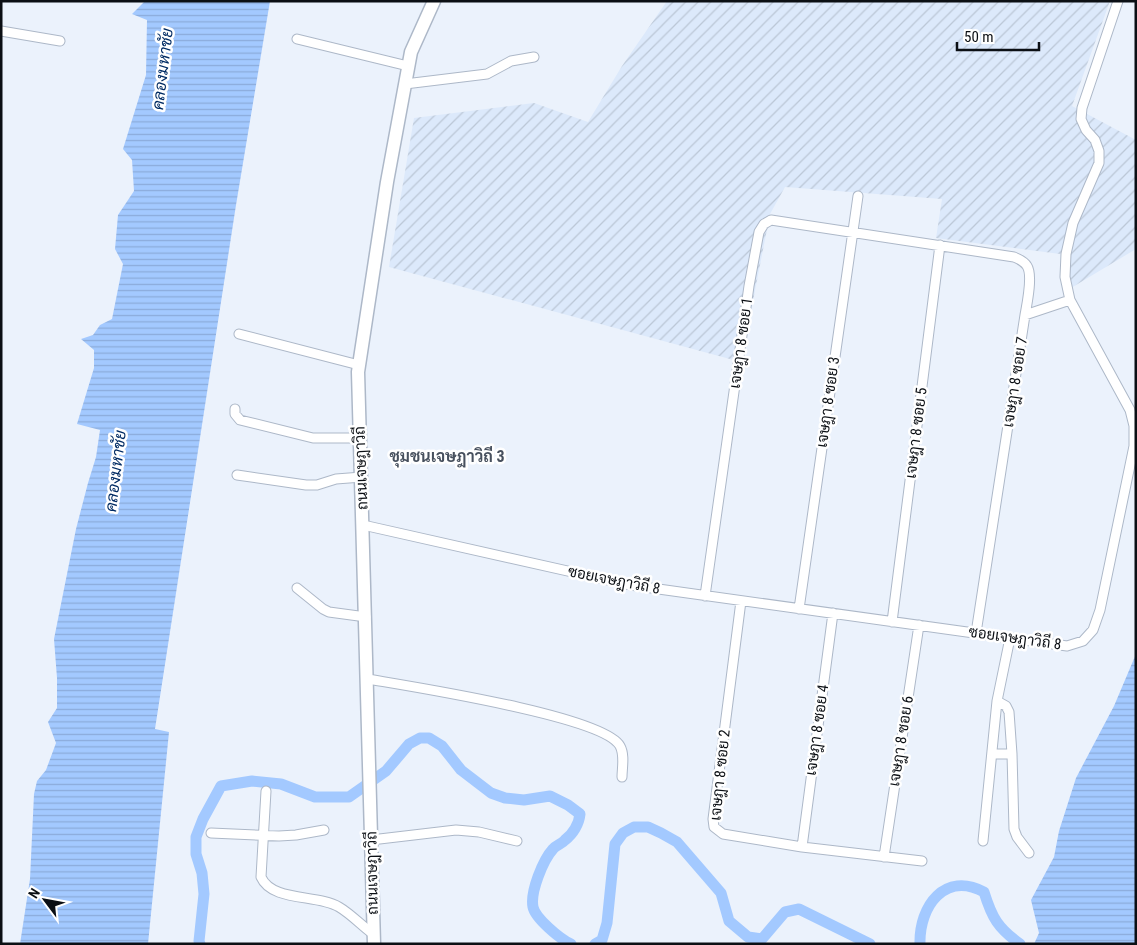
<svg xmlns="http://www.w3.org/2000/svg" width="1137" height="945" font-family="'Roboto Condensed',Sarabun,sans-serif">
<defs>
<pattern id="industrial-furrows" width="10" height="10" patternUnits="userSpaceOnUse" patternTransform="scale(1.25)"><rect width="10" height="10" fill="#dce9fb"/><path d="M-1 1l2-2M0 10L10 0M9 11l2-2" fill="none" stroke="#bbc7d6"/></pattern>
<pattern id="water-rules" width="6" height="5" patternUnits="userSpaceOnUse" patternTransform="scale(1.25)"><rect width="6" height="5" fill="#a3c9ff"/><path d="M0 2.5h6" fill="none" stroke="#8babda"/></pattern>
</defs>
<rect width="100%" height="100%" fill="#ebf2fc"/>
<path fill="url(#industrial-furrows)" d="M667 1H1110L1072 106 1136 140V249L1066 291 1068 255 936 238 942 199 785 187 770 214 741 362 389 267 414 118 534 103 588 122 622 66Z"/>
<path fill="url(#water-rules)" d="M145 1H270L236 205 155 729 169 732 148 944H20L30 879 34 794 37 781 46 770 56 743 48 722 57 708V678L54 639 76 529 88 483 96 457 100 430 77 424 94 368V350L81 339 93 335 100 325 112 319 123 264 115 249 118 215 134 191 132 160 123 149 146 75 147 20 132 14Z
M1136 654V944H1034L1039 933 1031 900 1054 857 1059 831 1076 778 1114 706Z"/>
<g fill="none" stroke-linecap="round" stroke-linejoin="round">
<path stroke="#a3c9ff" stroke-width="11" d="M200 944 199 941 204 894 202 873 196 854V837L203 819 221 786 252 781 281 784 315 797H349L386 771 409 744 420 738H429L442 746 461 770 491 793 505 798 524 800 550 796 568 805 580 814C579 824 573 834 565 840 562 844 556 845 553 849 543 860 530 892 533 907 535 918 560 939 571 944
M595 944 602 940 607 923 615 844 623 833 634 827H648L661 833 677 842 721 893 729 921 748 937 762 939 785 912 799 909 870 944
M920 944C919 906 945 871 984 892 992 918 998 928 1020 944"/>
<g stroke="#adb8c8" stroke-width="11">
<path id="street" d="M1 31 60 41
M297 39 408 66
M405 84 487 74 511 61 534 57
M1025 315 1070 300
M239 334 359 365
M235 409V414L240 420 313 438H360
M237 475 306 485H317L336 479 362 477
M363 525 630 585 1067 646 1083 641 1093 630 1100 610 1134 446V426L1130 410 1070 300 1065 277 1066 254 1073 223 1099 163V151L1095 140 1086 130 1081 119 1082 108 1118 1
M297 588 323 609 329 612 366 617
M705 596 749 286 759 232 764 224 771 220 1014 257C1019 259 1024 261 1027 266 1033 275 1027 304 1025 315L976 633
M741 601 713 819 714 827 723 834 802 847 922 861
M799 609 858 196
M892 622 940 245
M368 679C408 686 604 716 620 746 625 755 622 768 622 777
M997 701 1006 706 1009 712 1012 754 1014 829 1017 837 1029 853
M992 754H1012
M266 791 261 877C272 902 317 894 339 907 351 914 362 926 373 934
M211 833 279 836 296 835 324 830
M371 840 456 830 479 832 517 841
M983 841 997 701 1010 638
M802 847 833 613
M884 857 919 625"/>
</g>
<g stroke="#adb8c8" stroke-width="15">
<path id="secondary" d="M374 944 358 372 387 182 411 52 434 1"/>
</g>
<use href="#street" stroke="#fff" stroke-width="9"/>
<use href="#secondary" stroke="#fff" stroke-width="12"/>
</g>
<g text-anchor="middle" stroke-width="5" stroke-linejoin="round" paint-order="stroke">
<g font-size="15" fill="#0b0f14" stroke="#fff">
<text transform="translate(741 343) rotate(-82)" y="5">เจษฎา 8 ซอย 1</text>
<text transform="translate(1015 382) rotate(-81)" y="5">เจษฎา 8 ซอย 7</text>
<text transform="translate(828 402) rotate(-82)" y="5">เจษฎา 8 ซอย 3</text>
<text transform="translate(916 433) rotate(-83)" y="5">เจษฎา 8 ซอย 5</text>
<text transform="translate(361 468) rotate(-92)" y="5">ถนนเจษฎาวิถี</text>
<text transform="translate(614 580) rotate(11)" y="5">ซอยเจษฎาวิถี 8</text>
<text transform="translate(1015 638) rotate(8)" y="5">ซอยเจษฎาวิถี 8</text>
<text transform="translate(817 730) rotate(-82)" y="5">เจษฎา 8 ซอย 4</text>
<text transform="translate(901 741) rotate(-81)" y="5">เจษฎา 8 ซอย 6</text>
<text transform="translate(720 775) rotate(-84)" y="5">เจษฎา 8 ซอย 2</text>
<text transform="translate(372 873) rotate(-91)" y="5">ถนนเจษฎาวิถี</text>
</g>
<g font-size="16" font-style="italic" fill="#002b63" stroke="#fff">
<text transform="translate(162 69) rotate(-83)" y="6">คลองมหาชัย</text>
<text transform="translate(115 471) rotate(-83)" y="6">คลองมหาชัย</text>
</g>
<g font-size="16" font-weight="bold" fill="#47505e" stroke="#fff">
<text x="447" y="462">ชุมชนเจษฎาวิถี 3</text>
</g>
</g>
<rect width="1137" height="945" fill="none" stroke="#0b0f14" stroke-width="5"/>
<g transform="translate(45 900) rotate(302)" stroke="#ffffff" stroke-width="4" paint-order="stroke">
<path d="M0-4L9 19L0 12L-9 19Z" fill="#0b0f14"/>
<text y="-8" font-size="14" font-weight="bold" text-anchor="middle" fill="#0b0f14">N</text>
</g>
<path d="M957 42v8h82v-8" fill="none" stroke="#0b0f14" stroke-width="2.5"/>
<text x="964" y="42" font-size="15" fill="#0b0f14" stroke="#ffffff" stroke-width="4" paint-order="stroke">50 m</text>
</svg>
